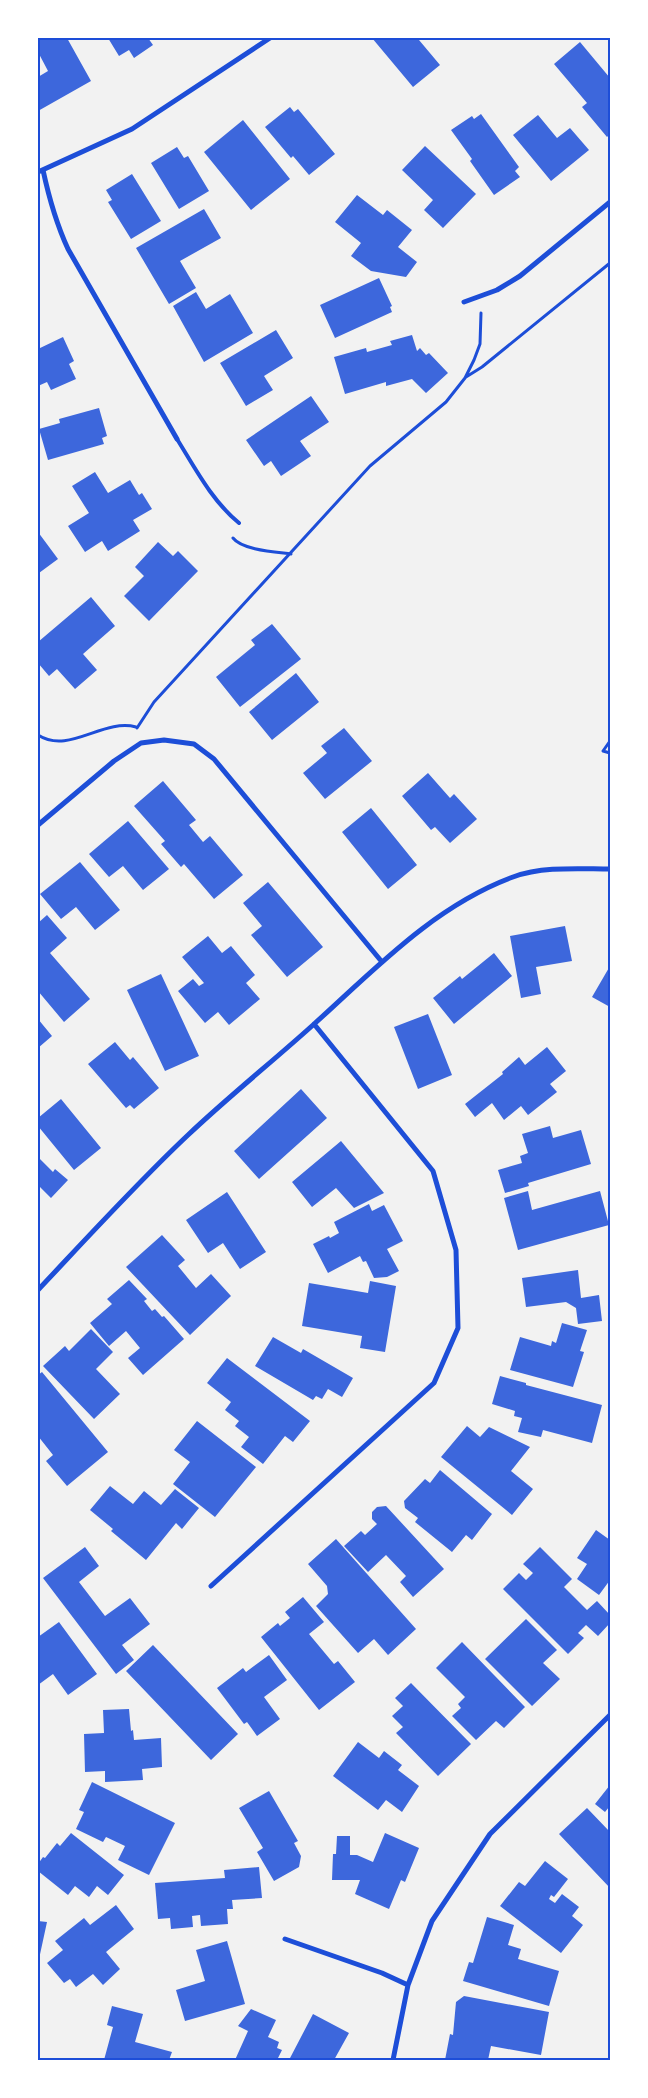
<svg xmlns="http://www.w3.org/2000/svg" width="648" height="2098" font-family="'PT Sans',sans-serif">
<rect width="100%" height="100%" fill="#f2f2f2"/>
<path fill="#3d67dc" d="M43 38H67L91 81 38 111V77L48 71 38 52V41Z
M108 38H148L153 45 134 58 129 50 119 56Z
M372 38H423L419 40 440 65 413 87Z
M580 42 610 78V134L607 137 582 107 587 103 554 64Z
M290 107 294 112 298 109 335 154 309 175 293 156 291 158 265 127Z
M481 114 519 167 515 171 520 177 494 195 470 161 472 159 451 130 472 116 474 119Z
M538 115 557 138 570 128 589 150 551 181 513 135Z
M243 120 290 179 251 210 204 152Z
M425 146 476 194 443 228 424 210 433 200 402 170Z
M177 147 184 158 188 156 209 191 179 209 151 163Z
M132 174 161 221 131 239 108 202 112 200 106 190Z
M357 195 383 215 387 210 412 230 398 247 417 262 406 277 371 271 351 256 361 243 335 222Z
M204 209 221 238 180 261 196 288 169 304 136 248Z
M379 278 392 306 390 307 392 312 335 338 320 305Z
M196 292 206 309 230 294 253 333 204 362 173 306Z
M276 330 293 358 264 376 273 390 246 406 220 363Z
M412 335 417 351 420 348 426 355 429 353 448 373 426 393 412 379 386 386V382L345 394 334 357 366 348 367 352 392 345 390 341Z
M63 337 74 361 69 364 76 379 51 390 47 382 38 386V349Z
M311 396 329 422 300 441 311 456 281 476 271 461 264 466 246 440Z
M99 408 107 436 102 438 104 444 48 460 39 429 60 423 59 419Z
M95 472 108 493 130 480 139 495 142 493 152 509 133 520 140 531 108 551 102 541 85 552 68 526 89 513 72 486Z
M38 532 58 559 39 573 40 574 38 576Z
M158 542 173 556 178 551 198 571 149 621 124 596 144 576 135 567Z
M91 597 115 626 83 654 97 670 75 689 57 669 49 676 38 663V642Z
M272 624 301 659 240 707 216 677 255 645 251 640Z
M296 673 319 702 272 740 249 712Z
M344 728 372 761 325 799 303 773 327 753 321 746Z
M428 773 450 798 454 794 477 819 450 843 435 827 431 830 402 796Z
M163 781 196 820 189 825 203 842 210 836 243 875 214 899 184 864 181 867 161 844 165 841 134 806Z
M371 808 417 865 388 889 342 832Z
M128 821 169 869 143 890 123 866 109 877 89 854Z
M80 862 120 910 95 930 76 907 61 919 40 894Z
M268 882 323 947 287 977 251 935 262 926 243 903Z
M47 915 67 938 50 953 90 999 64 1022 38 991V923Z
M565 926 572 961 536 967 541 994 521 998 510 936Z
M208 936 222 953 231 946 255 975 246 983 260 999 229 1025 218 1012 205 1023 178 991 193 979 199 986 204 983 182 957Z
M494 953 512 976 454 1024 433 998 460 976 462 979Z
M610 966V1007L592 997Z
M161 974 199 1056 165 1071 127 990Z
M428 1014 452 1075 418 1089 394 1027Z
M38 1019 52 1036 38 1048Z
M115 1042 130 1060 133 1057 159 1088 134 1109 130 1105 126 1108 88 1064Z
M547 1047 566 1071 550 1084 557 1092 528 1115 521 1106 504 1120 492 1103 475 1117 465 1104 503 1074 502 1072 519 1057 525 1065Z
M301 1089 327 1118 259 1179 234 1151Z
M61 1099 101 1148 74 1170 38 1126V1118Z
M550 1126 553 1138 581 1130 591 1164 528 1183 529 1186 505 1193 498 1170 522 1163 520 1156 528 1153 522 1134Z
M341 1141 384 1193 354 1208 336 1188 312 1207 292 1182Z
M38 1157 53 1172 55 1169 68 1180 51 1198 40 1187 38 1189Z
M528 1191 532 1210 600 1191 609 1225 518 1250 504 1198Z
M227 1192 266 1252 240 1269 223 1243 208 1253 186 1220Z
M369 1204 372 1211 384 1205 403 1241 387 1249 399 1271 387 1277 374 1278 366 1261 363 1262 360 1256 328 1273 313 1244 329 1236 330 1238 339 1233 334 1222Z
M162 1235 185 1260 178 1266 196 1288 211 1274 231 1296 190 1335 126 1267Z
M578 1270 581 1298 599 1295 602 1321 578 1324 576 1308 566 1302 526 1307 522 1278Z
M129 1280 147 1299 144 1301 152 1311 155 1309 162 1317 164 1316 184 1339 143 1375 128 1358 140 1348 126 1331 109 1346 90 1323 112 1304 107 1299Z
M370 1281 396 1286 385 1352 360 1348 362 1336 302 1326 309 1283 368 1293Z
M562 1323 587 1330 580 1351 584 1352 573 1387 510 1370 520 1337 551 1346 552 1341 556 1343Z
M91 1329 113 1352 96 1369 120 1394 94 1419 43 1366 65 1346 69 1351Z
M273 1337 301 1353 303 1349 353 1378 342 1397 328 1389 322 1399 316 1396 313 1400 255 1366Z
M227 1358 310 1421 293 1442 285 1436 263 1464 241 1447 249 1437 235 1426 239 1421 225 1410 231 1402 207 1383Z
M42 1372 108 1452 67 1486 46 1461 53 1455 38 1436V1375Z
M500 1376 526 1383V1385L602 1405 592 1443 543 1430 541 1437 518 1432 522 1418 514 1416 515 1411 492 1404Z
M197 1421 256 1467 215 1517 173 1484 190 1462 174 1450Z
M467 1426 480 1437 489 1427 530 1447 511 1471 533 1489 512 1515 441 1457Z
M440 1470 492 1514 472 1540 466 1535 452 1552 415 1522 418 1518 405 1508 404 1501 425 1479 430 1483Z
M110 1486 133 1504 144 1491 161 1505 175 1489 199 1508 182 1529 176 1523 146 1560 111 1531 113 1529 90 1510Z
M386 1506 444 1569 413 1597 400 1582 406 1576 386 1555 368 1572 344 1546 361 1531 365 1535 377 1524 372 1519V1512L377 1507Z
M596 1530 610 1540V1580L599 1595 577 1579 587 1564 577 1558Z
M336 1539 416 1629 388 1655 374 1639 358 1653 316 1606 328 1594 327 1586 308 1564Z
M85 1547 99 1566 79 1582 105 1616 130 1598 150 1624 122 1645 134 1660 116 1674 43 1578Z
M540 1547 572 1579 564 1587 587 1610 597 1601 610 1615V1623L598 1636 586 1625 578 1633 584 1638 568 1654 503 1589 519 1573 526 1580 533 1573 523 1564Z
M303 1597 324 1622 309 1634 334 1664 338 1661 355 1682 319 1710 261 1637 278 1623 280 1626 290 1618 285 1612Z
M526 1619 557 1650 543 1663 560 1679 532 1706 485 1659Z
M59 1622 97 1674 68 1695 53 1674 38 1685V1637Z
M462 1642 525 1707 504 1728 496 1721 476 1740 452 1716 461 1708 458 1704 465 1697 436 1668Z
M153 1645 238 1734 211 1760 126 1671Z
M269 1655 287 1680 264 1697 280 1719 257 1736 247 1722 244 1724 217 1688 243 1668 246 1672Z
M411 1683 471 1744 438 1776 396 1733 403 1727 392 1716 403 1706 395 1698Z
M129 1709 131 1731 133 1730 134 1740 161 1738 162 1767 142 1769 143 1780 105 1782V1771L85 1772 84 1734 104 1733 103 1710Z
M358 1742 379 1758 384 1751 402 1765 398 1770 419 1786 402 1812 386 1800 378 1810 333 1776Z
M92 1782 175 1823 149 1875 118 1860 125 1846 106 1837 103 1842 76 1829 84 1812 79 1810Z
M610 1785V1808L609 1807 605 1812 595 1804Z
M269 1791 298 1841 294 1843 301 1856 299 1867 274 1881 257 1852 263 1848 239 1808Z
M587 1808 610 1832V1888L559 1834Z
M71 1833 124 1875 108 1895 97 1886 89 1897 75 1886 68 1895 38 1871V1864L43 1857 45 1858 57 1843 60 1846Z
M385 1833 419 1848 405 1882 401 1880 389 1909 355 1894 360 1880H332L333 1854H336L337 1836H350V1855H357L373 1862Z
M545 1861 568 1879 554 1897 551 1895 549 1899 555 1903 562 1894 579 1907 572 1916 583 1925 561 1953 500 1906 519 1882 525 1886Z
M259 1867 262 1898 232 1900 233 1909H227L228 1924 201 1926 200 1915 192 1916 193 1927 171 1929 170 1918 158 1919 155 1883 225 1878 224 1870Z
M116 1905 134 1929 106 1952 120 1969 103 1985 93 1974 76 1987 70 1979 64 1983 47 1963 63 1950 55 1941 84 1918 90 1925Z
M487 1917 514 1925 508 1945 521 1949 518 1959 559 1971 549 2006 463 1981 469 1962 473 1963Z
M38 1921 47 1922 39 1959H38Z
M227 1941 245 2004 185 2021 176 1990 205 1981 196 1950Z
M464 1996 549 2012 541 2055 491 2046 488 2060H445L450 2034 453 2035 456 2002Z
M112 2006 143 2014 135 2042 172 2052 169 2060H104L113 2027 107 2025Z
M251 2009 276 2020 268 2037 279 2042 277 2048 282 2050 277 2060H235L248 2031 238 2026Z
M313 2014 349 2033 334 2060H289Z"/>
<g fill="none" stroke-linecap="round" stroke-linejoin="round">
<path stroke="#1d4ed8" stroke-width="3" d="M466 377 482 367 610 263
M233 538C242 550 276 552 291 554
M137 728 154 702 370 466 446 402 465 378 474 360 480 344 481 313
M38 735C69 755 103 718 136 727
M610 741 603 751 610 753"/>
<path stroke="#1d4ed8" stroke-width="4" d="M177 439C195 468 212 501 239 523"/>
<path stroke="#1d4ed8" stroke-width="5" d="M43 170C49 198 56 223 68 249L177 439
M38 172 132 129 270 38
M464 302 497 290 520 276 610 202
M38 825 114 761 141 743 164 740 194 744 214 759 382 962
M38 1290C87 1238 136 1184 188 1135 228 1097 272 1062 313 1025 374 970 434 906 513 877 543 866 579 869 610 869
M211 1586 434 1383 458 1328 456 1250 433 1171 314 1024
M285 1939 382 1973 408 1985
M393 2060 408 1985 432 1921 490 1834 610 1715"/>
</g>
<rect width="648" height="2098" fill="none" stroke="#ffffff" stroke-width="78"/>
<rect x="39" y="39" width="570" height="2020" fill="none" stroke="#1d4ed8" stroke-width="2"/>
</svg>
